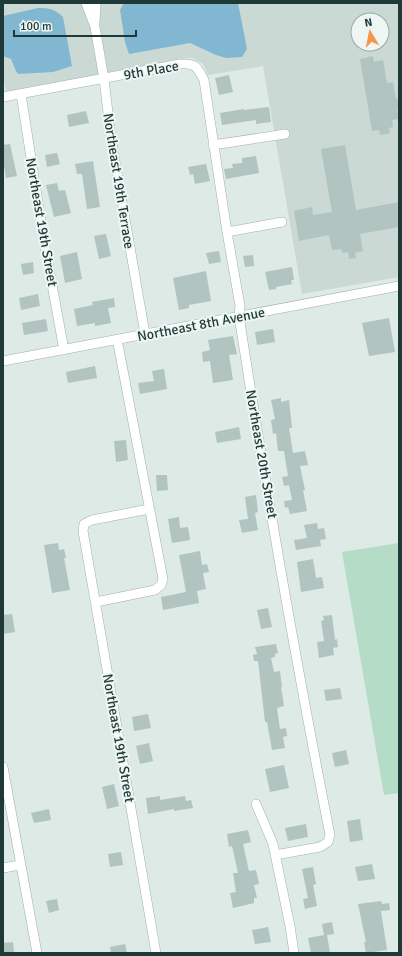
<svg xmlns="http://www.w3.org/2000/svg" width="402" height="956" font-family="Signika,sans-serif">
<rect width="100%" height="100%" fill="#ddeae6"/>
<path fill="#cbd9d5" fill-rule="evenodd" d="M3 3H399V277L302 294 263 66 208 75 203 64 192 58H188L6 92 3 73ZM358 20H382V44H358Z"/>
<path fill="#b4dcc6" d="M399 543V793L384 795 342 552Z"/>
<path fill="#82b7d2" d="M124 3H238L247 49 242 57 226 58 216 55 190 43 129 54 125 42 120 10Z
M38 8C49 8 55 9 63 17L72 66 53 72 18 74 16 71 11 59 3 56V16Z"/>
<path fill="#b2c4c0" d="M373 56 374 62 383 60 387 83 393 82 396 99H399V108H397L399 119 392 120 393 127 389 128 390 133 380 135 379 130 372 131 360 59Z
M229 75 233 92 219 95 215 78Z
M269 107 271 122 256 124V120L222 125 220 113 244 109V110Z
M86 111 89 123 69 127 67 115Z
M10 144 17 176 6 178 3 160V145Z
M345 145 356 210 399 202V227L360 234 363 251 355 253 356 258 349 259 348 252 342 253 341 249 332 250 329 235 299 241 294 211 312 207 313 215 332 212 321 149Z
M57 153 60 164 47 167 45 155Z
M256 156 259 173 226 179 224 169 233 168 232 164 242 163V158Z
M93 161 100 207 87 209 82 174H77L75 164Z
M206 164 210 181 195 184 193 174 190 175 188 167Z
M57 183 59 191 65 190 71 213 54 217 46 185Z
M106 234 111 256 99 259 94 236Z
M219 251 221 262 209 264 206 253Z
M77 252 82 279 65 283 60 256Z
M253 255 254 266 245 267 243 256Z
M33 262 34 273 23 275 21 264Z
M292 267 294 280H291L292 284 276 287V289L269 290 265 272Z
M206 271 211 301 189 305V308L179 310 173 278Z
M38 294 40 306 21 310 19 298Z
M114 298 115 307 108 308 111 323 95 326V323L77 326 74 309 93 305 92 302Z
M389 318 395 352 369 356 362 323Z
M46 319 48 331 24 335 22 323Z
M273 329 275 342 257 345 255 332Z
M233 336 237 354 229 355 233 380 213 383 210 361 203 362 202 352 210 350 208 340Z
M95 366 97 378 68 383 66 372Z
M164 369 167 389 140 394 138 383 154 381 152 371Z
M281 398V402L289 400 292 428H289L293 453 305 451 308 465 300 466 305 490H303L307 511 290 514 288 507 285 508 284 501 292 500 289 485 284 486 282 477 288 476 284 451H278L276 433 273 434 271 420 275 419 271 400Z
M239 427 241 439 217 443 215 432Z
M126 440 128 460 116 462 114 441Z
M156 475H167L168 490 157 491Z
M256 495 258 512 255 513 258 530 242 533 239 520 248 519 245 497Z
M179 517 180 528 188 527 190 540 172 543 168 519Z
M317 523 318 529 324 528 326 539 320 540 321 546 296 550 294 540 307 538 304 525Z
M58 543 59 550 64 549 66 558H64L70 590 52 593 44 545Z
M200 551 202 565 207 564 209 572 203 573 206 589 197 591 199 603 163 610 161 597 186 592 179 555Z
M313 559 316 578 322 577 324 588 301 592 297 562Z
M268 608 272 627 261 629 257 610Z
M12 614 15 632 3 634V615Z
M332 615 335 640 337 639 338 647 333 648 334 655 319 658 317 642 324 641 321 621 324 620 323 616Z
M276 644 278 653 275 654V657L271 658 274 672 280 671 282 687H281L284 706 277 708 280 729 286 728 287 736 283 737 285 748 272 750 267 722H265L258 661H254L253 655 257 654 255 647Z
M340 688 342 699 326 701 324 690Z
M148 714 151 728 134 731 132 717Z
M149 743 153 761 140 764 136 746Z
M346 750 349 764 335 767 332 753Z
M284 765 289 788 270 792 265 769Z
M114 784 119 806 107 809 102 787Z
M160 796V800L185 796 186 801 191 800 193 808 174 811V809L148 814 146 798Z
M49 809 51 820 34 823 31 813Z
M360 819 363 840 350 842 347 821Z
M306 824 308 837 288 841 285 828Z
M248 830 251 842 243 844 249 871 256 870 259 884 254 885 257 898H254V903L233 908 230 893 236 892 233 873H238L232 846 229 847 227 834Z
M121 852 123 865 110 867 108 854Z
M372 864 375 879 358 881 355 867Z
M313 867 316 884 313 885 317 906 305 909 303 899 308 898 302 869Z
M57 899 59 910 49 913 46 901Z
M381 901 382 904 389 903 390 910 381 911 387 950 366 953 364 942H366L358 904Z
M332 922 334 934 327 935 330 953H311L308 938 324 935 322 924Z
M268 927 271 942 255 944 252 930Z
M13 942 14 952 3 953V943Z
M125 944 127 953H111L110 947Z"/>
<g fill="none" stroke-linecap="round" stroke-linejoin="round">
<g stroke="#a0b1ae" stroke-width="10">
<path id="minor" d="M86 3 95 27 104 79 111 138 145 334
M95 22 96 3
M21 94 44 241 64 350
M3 97 180 64C196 63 197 67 204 80L227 232 240 306 239 316C266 490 296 663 330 835L328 842 320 847 275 855
M213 145 285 134
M227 232 282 222
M3 361 399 286
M149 509 92 520 84 524 83 531 156 953
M96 602 155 590 161 585 163 579 117 339
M3 767 37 953
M256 804 273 844 290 926 294 953
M3 868 20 865"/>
</g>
<use href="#minor" stroke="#fff" stroke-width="9"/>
</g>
<g text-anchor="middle" stroke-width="4" stroke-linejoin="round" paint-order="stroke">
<g font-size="14" fill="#1e3937" stroke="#edf6f3">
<text transform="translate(151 70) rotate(-10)" y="5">9th Place</text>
<text transform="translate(119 181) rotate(81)" y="5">Northeast 19th Terrace</text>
<text transform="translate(42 222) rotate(80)" y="5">Northeast 19th Street</text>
<text transform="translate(201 324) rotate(-11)" y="5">Northeast 8th Avenue</text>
<text transform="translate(262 454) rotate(80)" y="5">Northeast 20th Street</text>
<text transform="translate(119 738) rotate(80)" y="5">Northeast 19th Street</text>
</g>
</g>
<rect width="402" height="956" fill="none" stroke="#1e3937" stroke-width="8"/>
<g transform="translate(370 32) rotate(350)"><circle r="19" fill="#edf6f3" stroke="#9aaaa8"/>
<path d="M0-3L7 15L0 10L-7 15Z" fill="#f7954d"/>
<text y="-6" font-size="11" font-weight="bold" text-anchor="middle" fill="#1e3937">N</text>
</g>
<path d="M14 30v6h122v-6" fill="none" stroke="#1e3937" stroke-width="2"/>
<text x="20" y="30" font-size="12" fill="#1e3937" stroke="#edf6f3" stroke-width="3" paint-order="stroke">100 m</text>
</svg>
